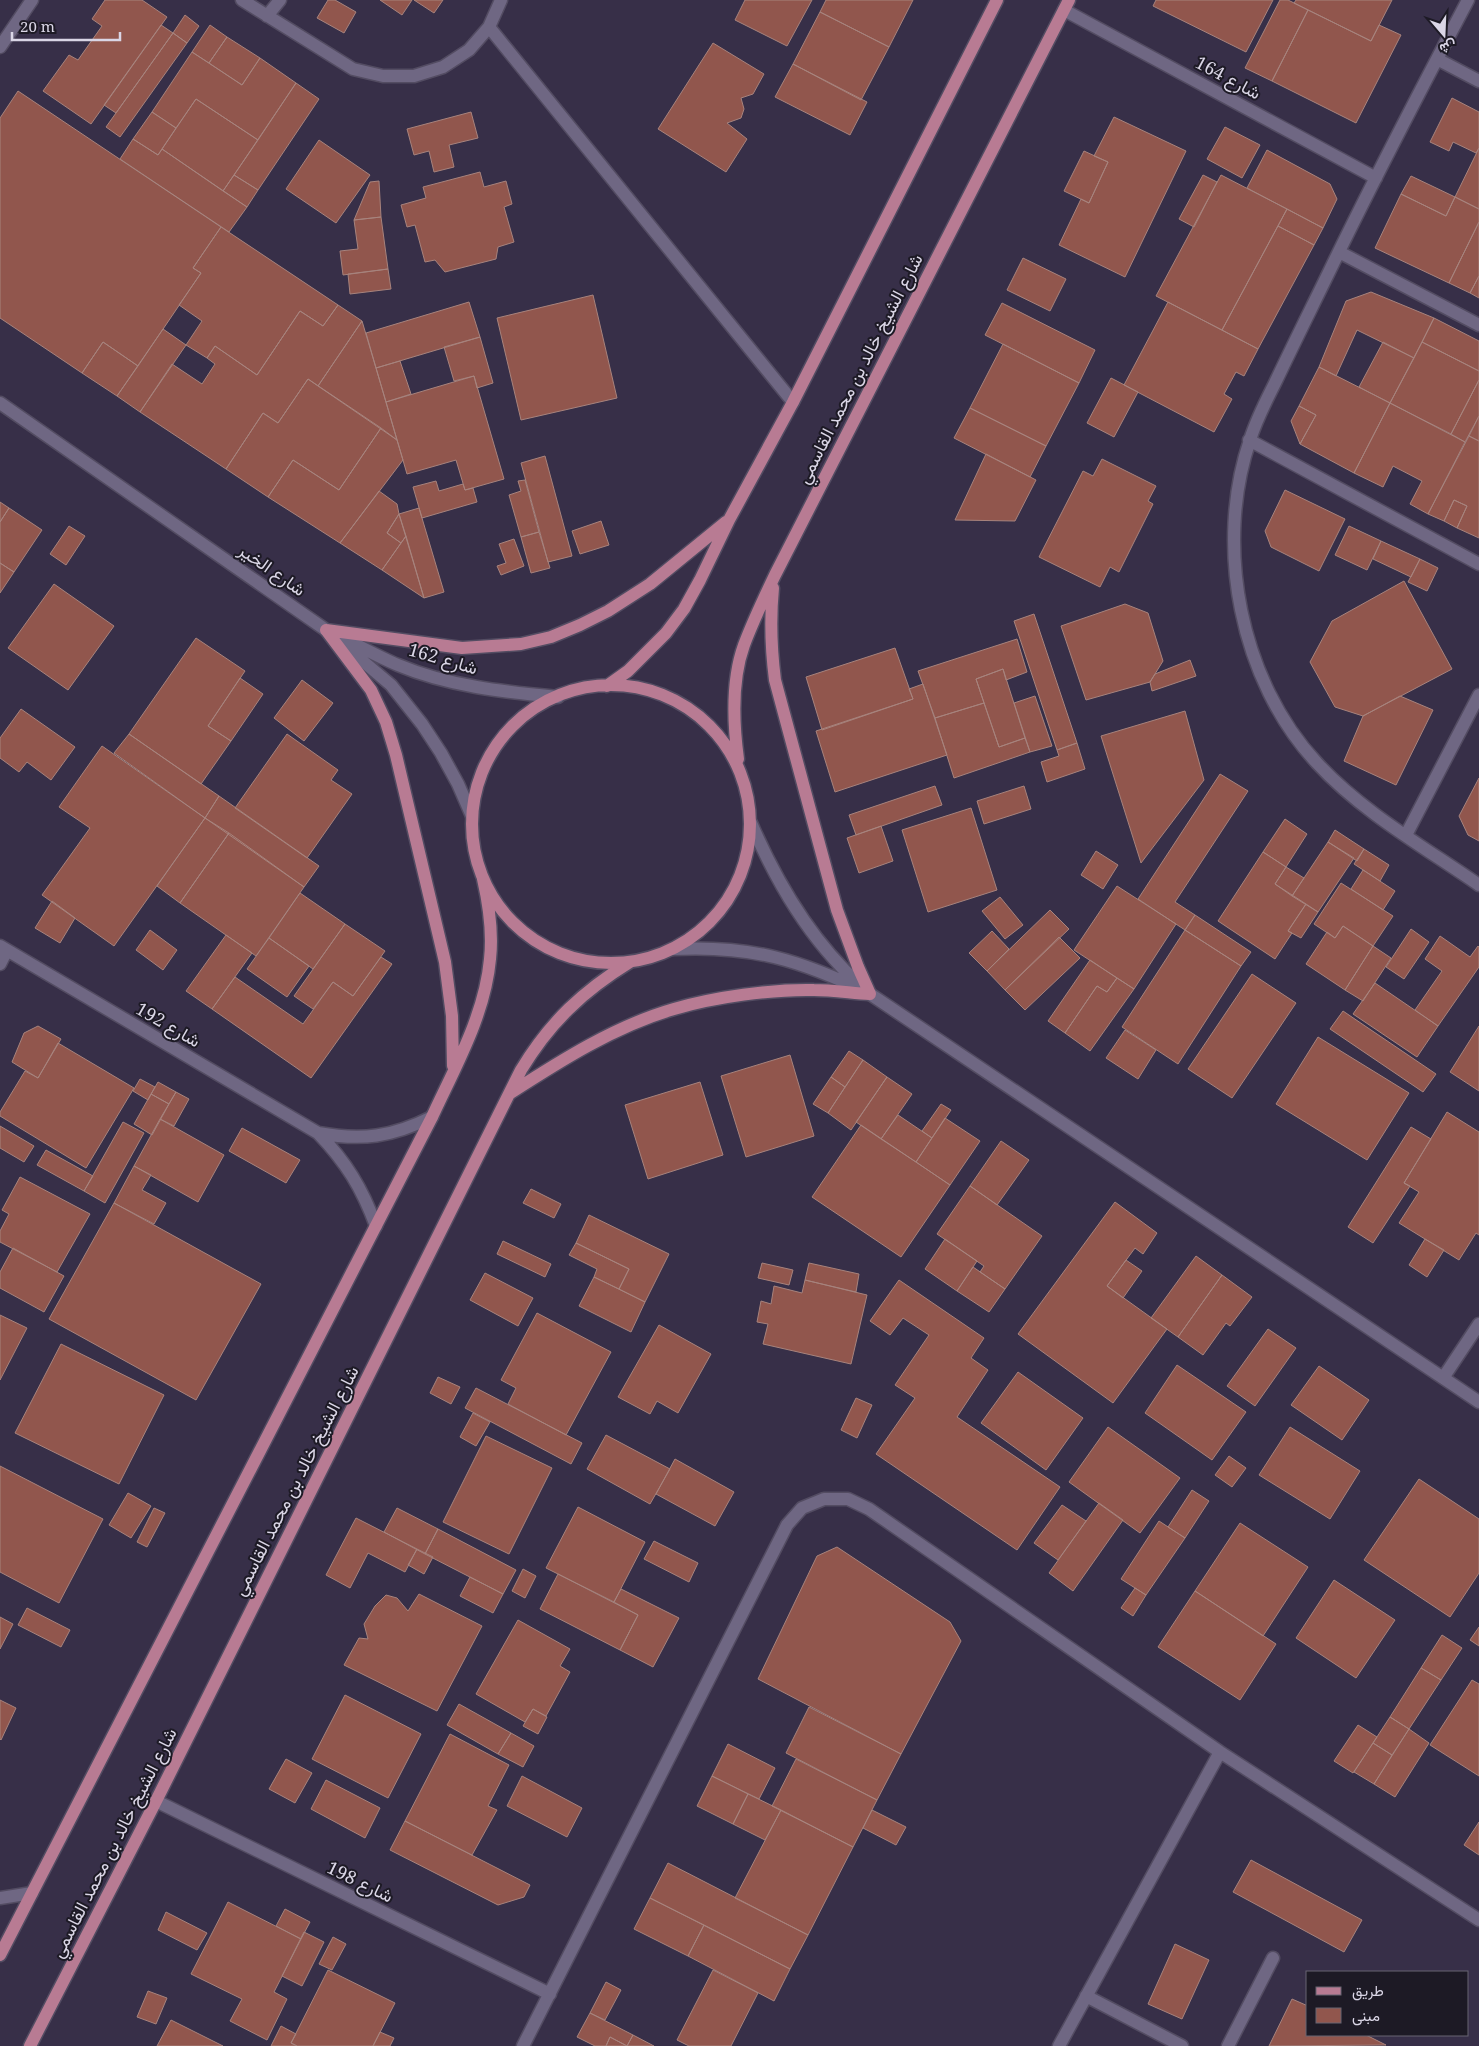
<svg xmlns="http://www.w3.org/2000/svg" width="1479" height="2046" font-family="'Noto Serif',Vazirmatn,serif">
<rect width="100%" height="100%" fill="#372f48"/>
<path fill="#91564d" stroke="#a7837d" d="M105 0H142L167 17 91 124 43 91 69 55 78 60 102 26 92 19Z
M328 0H335L356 12 344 33 317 18Z
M380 0H412L402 15Z
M414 0H443L434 13Z
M745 0H812L787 46 735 20Z
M826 0H913L889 47 820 12Z
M1156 0H1273L1246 52 1153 6Z
M1280 0H1288L1308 10 1272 81 1245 68Z
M1296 0H1392L1371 41 1294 3Z
M1308 10 1371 41 1379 25 1401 35 1356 123 1272 81Z
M820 12 889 47 861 100 793 64Z
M185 15 199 26 187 43 173 33Z
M161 25 173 33 116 113 104 105Z
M210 25 227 37 209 63 192 52Z
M173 33 187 43 120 137 106 127Z
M227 37 260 58 242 85 209 63Z
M713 43 764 74 753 94 741 98 744 109 741 118 727 123 747 139 726 172 658 129Z
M192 52 242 85 260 58 296 83 258 140 196 99 176 128 152 112Z
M793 64 867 102 850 135 775 97Z
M296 83 319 99 258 190 234 175Z
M18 91 221 227 193 268 201 273 138 366 103 342 82 373 0 318V118Z
M1452 98 1479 112V148L1476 153 1453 142 1449 151 1430 142Z
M196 99 258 140 223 191 162 149Z
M152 112 176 128 158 155 133 139Z
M471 112 478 138 449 145 454 167 434 172 429 151 414 155 407 129Z
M1114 117 1186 151 1125 277 1059 245 1081 199 1089 203 1108 162 1094 156Z
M1225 127 1260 145 1242 178 1207 159Z
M133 139 158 155 162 149 247 207 229 232 120 159Z
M319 140 370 175 336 223 286 189Z
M1479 148V209L1455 197Z
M1267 150 1330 184 1337 199 1323 228 1247 188Z
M1084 151 1108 162 1089 203 1064 191Z
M480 172 484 187 506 181 512 204 504 207 514 242 498 247 496 259 445 272 435 260 425 262 415 225 407 227 401 205 426 198 423 187Z
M234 175 258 190 247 207 223 191Z
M1203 175 1217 182 1194 227 1179 219Z
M1221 175 1287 209 1222 330 1156 296Z
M1411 176 1455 197 1446 216 1401 194Z
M379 181 381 217 354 220 370 182Z
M1401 194 1446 216 1455 197 1479 209V222L1449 283 1375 248Z
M1287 209 1323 228 1314 245 1278 226Z
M381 217 388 269 343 275 340 251 358 249 354 220Z
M1479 222V276L1470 293 1449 283Z
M1278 226 1314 245 1258 349 1222 330Z
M221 227 338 305 323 326 300 311 257 375 215 346 207 358 186 345 202 321 179 305 201 273 193 268Z
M1023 258 1066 279 1050 311 1007 290Z
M388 269 391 289 350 294 348 274Z
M1479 276V298L1470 293Z
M1371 292 1434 318 1414 358 1357 330 1336 376 1319 367 1346 301Z
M593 295 617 398 521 420 497 318Z
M469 302 480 337 376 368 366 333Z
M1168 302 1258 349 1244 376 1236 372 1224 394 1232 399 1214 432 1124 385Z
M1002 303 1095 350 1079 383 985 335Z
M338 305 362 321 318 386 308 379 278 423 263 413 226 469 140 412 172 364 202 384 215 364 207 358 215 346 257 375 300 311 323 326Z
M1434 318 1479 341V371L1422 342Z
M362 321 376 368 397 440 318 386Z
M163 329 186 345 140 412 117 396Z
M480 337 493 383 477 388 474 376 454 381 444 347Z
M103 342 138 366 117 396 82 373Z
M1383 342 1414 358 1390 403 1359 387Z
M1422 342 1479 371V380L1451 434 1390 403Z
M1003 344 1079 383 1046 446 970 408Z
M400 361 411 394 386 402 376 368Z
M1319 367 1390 403 1354 473 1300 444 1316 415 1299 406Z
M474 376 504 479 465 490 456 460 407 474 386 402Z
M1111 378 1138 392 1114 437 1087 423Z
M308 379 381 428 339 490 293 460 268 497 226 469 263 413 278 423Z
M1479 380V416L1465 442 1451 434Z
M1390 403 1465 442 1428 514 1410 504 1422 481 1393 466 1383 487 1354 473Z
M1299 406 1316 415 1300 444 1291 421Z
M970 408 1046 446 1030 477 954 438Z
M1479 416V441L1469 436Z
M381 428 397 440 403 460 340 543 268 497 293 460 339 490Z
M1469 436 1479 441V538L1457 528 1467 506 1454 500 1444 521 1428 514Z
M986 454 1036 480 1015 521 955 520Z
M545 456 572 556 548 562 521 463Z
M1102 459 1156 486 1148 501 1153 504 1119 572 1110 567 1100 587 1039 557 1083 471 1093 476Z
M525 480 539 532 521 537 509 495 521 491 518 481Z
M436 481 439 491 463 484 465 490 473 488 477 502 422 518 413 487Z
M1285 490 1345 519 1319 571 1271 547 1265 531Z
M379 491 397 504 399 514 387 533 401 543 382 570 340 543Z
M1454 500 1467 506 1457 528 1444 521Z
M0 502 9 508 0 522Z
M9 508 42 530 14 572 0 563V522Z
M419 508 444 592 424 598 399 514Z
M399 514 406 536 401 543 387 533Z
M601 521 609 545 580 554 572 531Z
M69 526 85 536 66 565 50 554Z
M1349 526 1381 541 1367 570 1335 555Z
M539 532 550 568 531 573 521 537Z
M406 536 424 598 382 570Z
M514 539 524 566 501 575 497 566 506 563 499 544Z
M1381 541 1420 559 1411 577 1373 559Z
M1420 559 1438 568 1427 591 1408 582Z
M0 563 14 572 0 593Z
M1404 581 1452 669 1363 716 1335 707 1310 662 1332 621Z
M54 584 114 626 68 690 8 648Z
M1125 604 1148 613 1163 661 1150 682 1086 700 1061 626Z
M1034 614 1077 743 1057 750 1014 621Z
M196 638 245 671 208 726 231 741 201 784 129 734Z
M1017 639 1027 672 1006 680 1003 669 976 679 984 703 935 718 918 671Z
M895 648 913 699 822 730 806 677Z
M1190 660 1196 676 1152 691 1150 682 1155 674Z
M1003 669 1025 738 999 747 976 679Z
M240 678 263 694 231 741 208 726Z
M302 680 333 703 304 741 274 718Z
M923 684 947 755 835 792 816 731 913 699 909 689Z
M1035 696 1052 746 1030 752 1014 703Z
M1400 696 1433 710 1396 785 1344 761 1363 716Z
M984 703 999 747 1025 738 1030 752 954 778 935 718Z
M21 709 75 747 51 780 27 762 19 772 0 758V738Z
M1185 711 1204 780 1141 863 1101 736Z
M129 734 219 796 205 818 114 753Z
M287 734 338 770 331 780 352 794 307 858 235 808Z
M1077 743 1085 769 1047 782 1041 762 1059 756 1057 750Z
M102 746 205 818 114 946 42 895 90 828 59 807Z
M1220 774 1248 791 1175 902 1195 915 1185 930 1138 899Z
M1479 778V841L1468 835 1459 816Z
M935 786 942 805 856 835 849 815Z
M1024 786 1031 809 984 824 977 801Z
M219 796 319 866 304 887 205 818Z
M971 808 997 890 928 912 902 830Z
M205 818 229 833 180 903 157 886Z
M1285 819 1307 834 1286 867 1263 852Z
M881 826 893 861 859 873 847 838Z
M1335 830 1364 849 1357 861 1328 842Z
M229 833 304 887 256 956 180 903Z
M1328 842 1354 858 1318 912 1292 896Z
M1364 849 1389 865 1380 881 1354 864Z
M1096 851 1118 865 1103 889 1081 875Z
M1263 852 1286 867 1275 884 1306 904 1288 931 1292 933 1275 959 1218 921Z
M1286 867 1304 878 1292 896 1275 884Z
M1363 870 1395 891 1383 910 1351 889Z
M1341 883 1393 916 1373 946 1343 926 1335 938 1314 924Z
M1117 886 1176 924 1134 989 1074 950Z
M300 893 345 924 313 969 269 938Z
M1000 897 1023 925 1005 939 982 911Z
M52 901 75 918 60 943 35 928Z
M1306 904 1318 912 1301 938 1288 931Z
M1050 910 1069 929 1005 990 987 971Z
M1195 915 1251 952 1241 966 1185 930Z
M345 924 385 951 353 996 333 982 313 1009 294 996Z
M1343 926 1373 946 1345 990 1306 964 1327 932 1335 938Z
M1411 929 1429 942 1404 979 1386 967Z
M150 930 177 950 163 970 136 950Z
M1185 930 1241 966 1178 1064 1122 1027Z
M992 931 1009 949 987 971 969 953Z
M226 935 252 953 212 1009 186 991Z
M1440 936 1470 957 1478 946 1479 947V967L1438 1026 1415 1010 1442 971 1425 959Z
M1059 937 1080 958 1025 1010 1005 990Z
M269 938 309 966 287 997 247 969Z
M1373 946 1391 958 1363 1001 1345 990Z
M381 957 392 964 311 1078 212 1009 235 977 303 1024 333 982 353 996Z
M1090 960 1117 978 1107 992 1097 986 1065 1033 1048 1021Z
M1252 974 1296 1003 1232 1098 1188 1069Z
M1117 978 1134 989 1090 1051 1065 1033 1097 986 1107 992Z
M1375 983 1438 1026 1417 1057 1353 1014Z
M1343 1011 1436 1074 1423 1092 1330 1029Z
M38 1026 61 1039 38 1078 12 1062 24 1033Z
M1479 1026V1091L1450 1072Z
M1125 1030 1156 1050 1138 1079 1106 1058Z
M1318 1037 1409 1093 1367 1160 1276 1104Z
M58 1043 134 1088 86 1168 0 1116V1112L25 1071 38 1078Z
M849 1051 863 1060 845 1087 831 1077Z
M790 1055 814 1136 746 1157 721 1076Z
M863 1060 887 1077 851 1130 828 1113Z
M831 1077 845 1087 828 1113 813 1104Z
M887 1077 912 1094 881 1139 856 1122Z
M140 1079 155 1087 148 1100 133 1091Z
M158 1082 176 1092 169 1104 151 1094Z
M700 1082 723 1155 648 1179 625 1105Z
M176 1092 189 1099 174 1126 160 1119Z
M151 1094 169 1104 152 1135 134 1124Z
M941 1104 951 1110 932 1138 922 1131Z
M1447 1112 1479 1132V1235L1476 1233 1459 1260 1399 1223 1419 1192 1404 1183Z
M898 1115 932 1138 916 1162 881 1139Z
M945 1118 980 1141 950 1185 916 1162Z
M160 1119 224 1155 198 1202 134 1166Z
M123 1122 144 1133 105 1203 84 1191Z
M861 1125 950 1185 901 1257 812 1197Z
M0 1126 34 1146 24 1162 0 1148Z
M1411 1127 1431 1139 1404 1183 1410 1186 1373 1243 1348 1227Z
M242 1128 300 1160 286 1183 229 1151Z
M1001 1141 1029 1160 997 1205 970 1186Z
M46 1150 93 1176 84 1191 37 1165Z
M134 1166 151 1175 142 1190 166 1203 154 1224 114 1203Z
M20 1177 90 1214 57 1272 0 1242V1231L9 1214 2 1210Z
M970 1186 1042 1236 1005 1289 980 1272 984 1266 937 1234Z
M531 1189 561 1204 554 1218 523 1203Z
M1115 1202 1157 1233 1143 1254 1135 1248 1107 1286 1167 1329 1113 1403 1018 1334Z
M114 1203 261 1284 196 1400 49 1319Z
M589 1215 669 1254 645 1302 619 1289 629 1269 576 1243Z
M945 1239 977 1261 957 1291 925 1269Z
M1425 1239 1444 1250 1427 1277 1409 1265Z
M503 1241 551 1264 545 1277 497 1254Z
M576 1243 629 1269 619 1289 594 1277 597 1269 569 1255Z
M13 1248 64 1276 44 1312 0 1288V1272Z
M1196 1256 1222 1275 1178 1337 1151 1318Z
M1126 1260 1142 1271 1123 1298 1107 1286Z
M762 1263 793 1270 789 1285 758 1278Z
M809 1263 859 1274 856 1292 805 1280Z
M973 1267 1005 1289 989 1312 957 1291Z
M485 1273 533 1298 518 1326 470 1300Z
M1222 1275 1252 1297 1230 1326 1226 1323 1203 1355 1178 1337Z
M594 1277 645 1302 631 1332 579 1306Z
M805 1280 867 1295 851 1364 763 1344 768 1324 757 1322 761 1301 771 1304 774 1286 802 1293Z
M899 1280 984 1338 971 1358 988 1370 957 1417 1060 1487 1017 1550 876 1454 915 1398 895 1385 929 1335 903 1318 890 1335 870 1321Z
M537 1313 611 1352 566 1435 508 1404 516 1388 501 1380Z
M0 1315 27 1328 0 1380Z
M659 1325 711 1354 678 1413 657 1401 650 1414 618 1397Z
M1268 1329 1296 1348 1255 1406 1227 1386Z
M61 1344 164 1395 119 1484 15 1433Z
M1177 1365 1246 1412 1212 1460 1145 1413Z
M1319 1366 1369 1400 1342 1440 1291 1405Z
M1018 1372 1083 1418 1046 1470 981 1423Z
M438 1377 460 1387 451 1404 430 1393Z
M476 1388 582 1443 571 1464 465 1408Z
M856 1398 872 1405 857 1438 841 1430Z
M473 1413 490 1422 476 1446 460 1437Z
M1108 1427 1180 1478 1140 1533 1069 1482Z
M1290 1427 1360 1471 1330 1519 1259 1475Z
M606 1435 670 1469 650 1504 587 1469Z
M486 1436 552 1468 509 1554 443 1522Z
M1229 1456 1246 1468 1232 1487 1215 1475Z
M675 1459 734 1492 715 1526 656 1494Z
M0 1466 103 1519 59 1603 0 1572Z
M1419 1479 1479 1519V1573L1450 1617 1364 1560Z
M1192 1490 1209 1501 1185 1538 1168 1527Z
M128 1493 151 1506 131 1538 109 1525Z
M1099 1503 1123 1520 1073 1591 1049 1573Z
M1062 1505 1086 1521 1058 1560 1034 1543Z
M578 1507 645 1542 614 1602 546 1568Z
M154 1508 165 1513 147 1547 137 1542Z
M397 1508 438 1529 425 1554 384 1532Z
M356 1518 417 1549 405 1572 368 1553 350 1588 326 1575Z
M1159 1521 1185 1538 1146 1595 1121 1579Z
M1240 1523 1308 1567 1263 1636 1195 1591Z
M438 1529 516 1570 503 1594 425 1554Z
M654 1541 698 1563 689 1582 644 1559Z
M837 1547 950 1622 961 1641 901 1754 758 1679 817 1556Z
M417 1549 433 1557 424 1574 408 1565Z
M523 1569 536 1576 525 1598 512 1591Z
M558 1574 638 1615 620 1650 540 1609Z
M470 1577 503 1594 493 1613 460 1596Z
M1334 1580 1395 1620 1356 1678 1296 1638Z
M1135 1588 1146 1595 1133 1616 1121 1608Z
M621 1589 679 1618 653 1667 620 1650 638 1615 614 1602Z
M1195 1591 1276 1644 1240 1700 1158 1647Z
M419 1594 482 1626 437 1711 344 1665 359 1638 368 1639 364 1624 375 1606 386 1595 397 1598 408 1611Z
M27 1608 70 1630 61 1647 18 1625Z
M0 1617 13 1624 0 1649Z
M518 1620 570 1649 560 1666 570 1672 546 1716 533 1709 525 1722 476 1694Z
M1479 1627V1646L1470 1640Z
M1442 1635 1462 1648 1441 1680 1421 1668Z
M1421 1668 1441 1680 1409 1729 1390 1717Z
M1472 1680 1479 1684V1776L1430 1745Z
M345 1695 421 1734 388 1798 312 1759Z
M0 1700 16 1708 1 1740 0 1739Z
M459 1704 511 1733 498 1754 447 1725Z
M809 1707 901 1754 877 1800 786 1753Z
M533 1709 547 1717 538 1734 523 1726Z
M1390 1717 1409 1729 1392 1755 1373 1743Z
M1358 1725 1377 1737 1353 1773 1334 1761Z
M1409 1729 1429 1743 1395 1797 1374 1784Z
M511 1733 534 1746 523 1767 498 1754Z
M450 1734 509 1765 488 1806 497 1810 472 1855 405 1821Z
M1373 1743 1392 1755 1374 1784 1354 1772Z
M728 1744 775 1768 759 1799 712 1776Z
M286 1759 312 1773 295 1803 269 1789Z
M796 1759 877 1800 853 1847 772 1806Z
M522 1776 582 1808 567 1837 507 1806Z
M712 1776 748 1794 733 1824 697 1806Z
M326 1780 380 1808 365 1838 311 1809Z
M748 1794 781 1810 765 1840 733 1824Z
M781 1810 853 1847 808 1935 735 1898Z
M872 1810 906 1827 896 1845 863 1828Z
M405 1821 530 1885 524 1897 498 1905 390 1850Z
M1479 1822V1855L1464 1845Z
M1251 1860 1362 1920 1344 1952 1233 1892Z
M668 1863 808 1935 790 1969 650 1898Z
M650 1898 704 1925 688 1956 634 1929Z
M228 1902 301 1939 274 1992 287 1999 267 2040 230 2021 242 1999 191 1974Z
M285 1909 310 1922 301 1939 276 1926Z
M166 1912 207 1933 197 1950 158 1930Z
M704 1925 790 1969 774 2001 688 1956Z
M304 1932 324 1942 302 1986 282 1976Z
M333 1937 346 1944 332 1970 319 1964Z
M1175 1944 1209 1960 1182 2019 1148 2004Z
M328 1970 395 2003 373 2046H297L291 2043Z
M713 1970 758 1993 731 2046H689L677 2040Z
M606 1982 621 1990 605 2020 590 2013Z
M148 1991 167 1998 156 2024 137 2017Z
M1292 1999 1308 2006V2035H1366L1386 2045 1269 2046Z
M590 2013 633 2035 627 2046 610 2037 606 2046H595L577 2037Z
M171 2020 223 2046H157Z
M281 2026 296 2034 291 2043 297 2046H271Z
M380 2032 394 2038 390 2046H373Z
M633 2035 654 2046H627Z
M610 2037 627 2046H606Z"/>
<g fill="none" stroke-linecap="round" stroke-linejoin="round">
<g stroke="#534c62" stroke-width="15">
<path id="minor" d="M242 0 353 69 383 76H414L443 67 469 50 489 27 501 0
M1468 0C1421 89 1374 179 1330 270 1312 307 1293 345 1275 383 1266 401 1256 420 1250 440 1214 545 1240 681 1317 763 1362 812 1424 847 1479 885
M1064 10 1376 178
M267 16 280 0
M489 27 793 402
M0 47 32 0
M1437 59 1479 81
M1339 252 1479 325
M0 403 326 630 391 685 422 724 441 753 458 784 472 816
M1249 440 1479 564
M343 638C361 647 379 657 398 665 448 686 504 692 558 697
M751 823C777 883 810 940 859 984
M1406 835 1479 695
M0 946 318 1133C346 1162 362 1188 376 1226
M673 949C751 945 801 960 870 994L1479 1402
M0 964 7 950
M318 1133C362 1141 392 1137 432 1117
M1443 1378 1479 1324
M156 1801 550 1994
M0 1898 32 1893
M1086 1996 1182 2046
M523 2046 787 1525 802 1508 824 1499H848L869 1509 1220 1752 1479 1920
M1059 2046 1220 1752
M1228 2046 1273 1958"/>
</g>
<g stroke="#534c62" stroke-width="15">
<path id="major" d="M326 630 371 690 386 722 396 755 445 962 452 1016 453 1066
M326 630 462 648 521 644 551 637 580 625 608 611 650 584 726 522
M472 824a139 139 0 1 1 278 0a139 139 0 1 1-278 0Z
M607 686 628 671 666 633 684 609 700 580 729 520 793 402 997 0
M738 759C733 722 731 681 744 645 753 621 764 598 775 575L1069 0
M509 1094C560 1061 615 1026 674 1009 714 997 773 989 814 990 832 990 852 993 870 994L858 967 837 910 775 680C771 649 770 619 773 588
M0 1955 432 1117C455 1067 485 1015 490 959 493 932 489 905 483 879
M30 2046 156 1801 521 1070C550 1022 583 991 630 962"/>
</g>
<use href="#minor" stroke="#6f6783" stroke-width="12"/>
<use href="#major" stroke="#b87b93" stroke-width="12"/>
</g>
<g text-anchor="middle" stroke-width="4" stroke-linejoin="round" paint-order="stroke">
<g font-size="18" fill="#dad6e6" stroke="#1d1a25">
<text transform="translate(1228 78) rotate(28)" y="6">شارع 164</text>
<text transform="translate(860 369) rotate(-63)" y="6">شارع الشيخ خالد بن محمد القاسمي</text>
<text transform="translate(272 570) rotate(35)" y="6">شارع الخير</text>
<text transform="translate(443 659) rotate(16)" y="6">شارع 162</text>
<text transform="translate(168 1025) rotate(30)" y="6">شارع 192</text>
<text transform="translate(296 1481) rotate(-63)" y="6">شارع الشيخ خالد بن محمد القاسمي</text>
<text transform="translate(114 1843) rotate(-63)" y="6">شارع الشيخ خالد بن محمد القاسمي</text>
<text transform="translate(360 1882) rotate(26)" y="6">شارع 198</text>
</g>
</g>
<rect x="1306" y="1971" width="162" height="65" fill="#1d1a25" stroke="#696572"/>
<rect x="1316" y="1987" width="25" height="8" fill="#b87b93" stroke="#696572"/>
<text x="1352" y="1996" font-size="15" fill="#dad6e6">طريق</text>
<rect x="1316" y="2008" width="25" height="15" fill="#91564d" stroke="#696572"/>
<text x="1352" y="2021" font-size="15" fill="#dad6e6">مبنى</text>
<g transform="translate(1444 35) rotate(161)" stroke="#1d1a25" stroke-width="4" paint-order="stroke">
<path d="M0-4L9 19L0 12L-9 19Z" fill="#dad6e6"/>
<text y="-8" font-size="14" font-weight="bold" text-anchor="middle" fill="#dad6e6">ش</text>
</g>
<path d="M12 32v8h108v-8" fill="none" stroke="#dad6e6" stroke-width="2.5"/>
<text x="20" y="32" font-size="15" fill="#dad6e6" stroke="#1d1a25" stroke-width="4" paint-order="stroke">20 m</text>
</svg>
